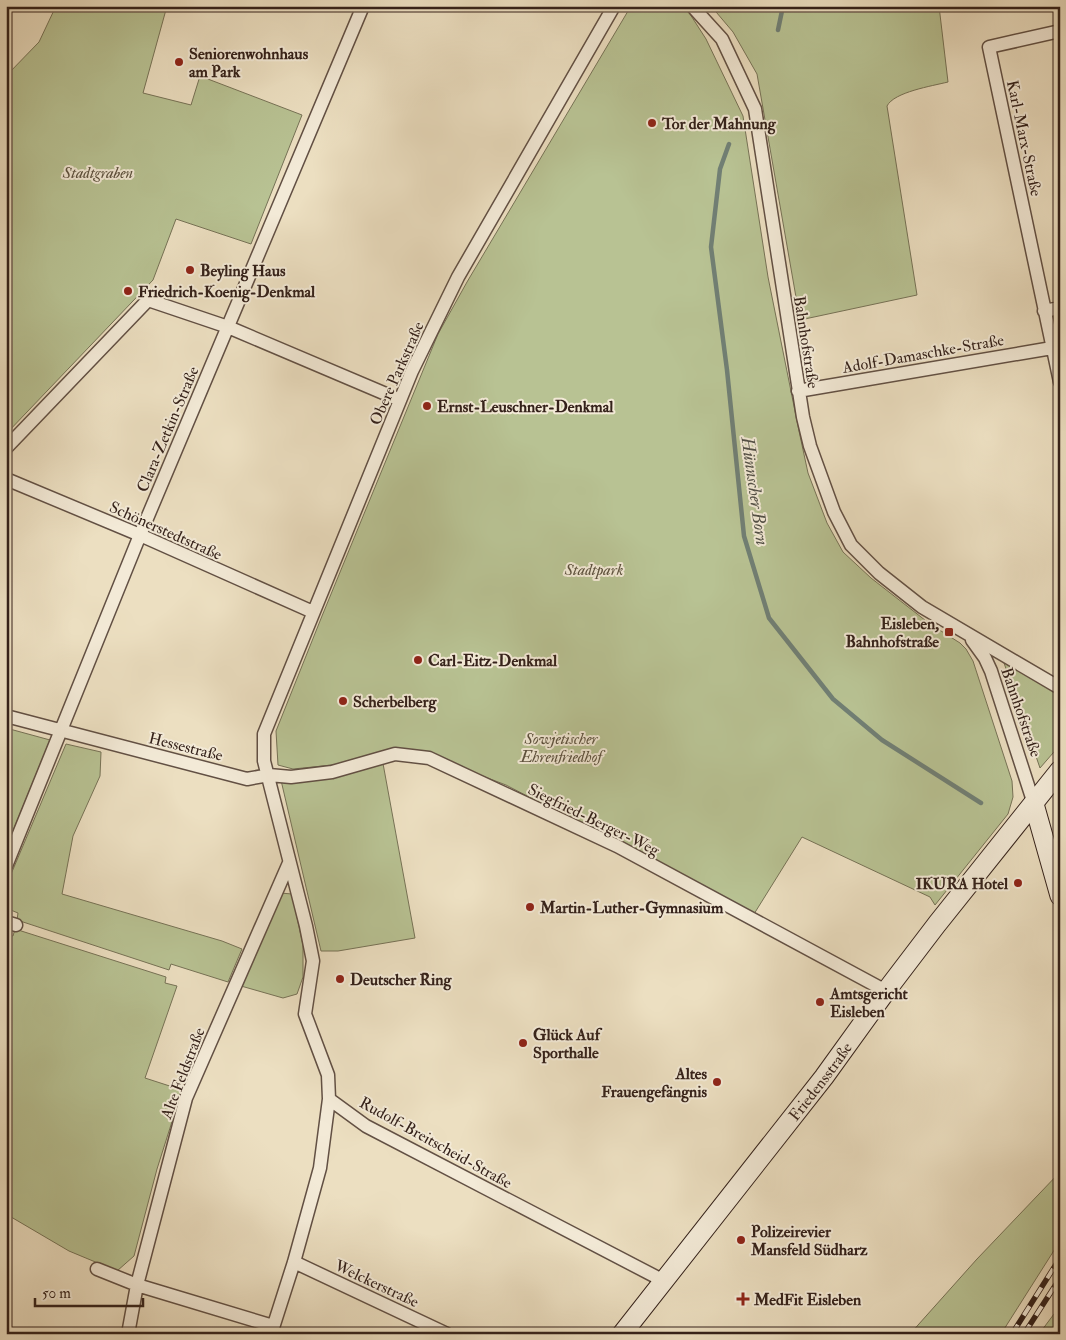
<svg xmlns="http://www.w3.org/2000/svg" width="1066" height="1340" font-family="'IM FELL Double Pica',serif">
<rect width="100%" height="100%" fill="#ecdfc1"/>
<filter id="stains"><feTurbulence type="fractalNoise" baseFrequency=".004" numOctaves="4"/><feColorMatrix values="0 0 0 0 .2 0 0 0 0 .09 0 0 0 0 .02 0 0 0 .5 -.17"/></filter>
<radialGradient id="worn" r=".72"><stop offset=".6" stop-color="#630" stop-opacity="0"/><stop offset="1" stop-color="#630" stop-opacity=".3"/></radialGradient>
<path fill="#b8c293" stroke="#767256" d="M56 6H167L143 93 191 105 200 76 302 115 251 244 176 219 153 280 6 434 7 75 39 42Z
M631 6H680L688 11 706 39 743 116 768 277 799 431 808 473 827 523 843 552 871 578 930 624 960 643 966 649 973 661 1012 781 1013 797 1008 814 935 905 930 897 802 837 754 914 506 785 430 756 407 749 342 764 293 769 278 765 276 731 322 616 438 334 467 282Z
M711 6H939L948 82C932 86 894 92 887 106L917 295 800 320 757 74 733 32Z
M1003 660 1060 691V745L1040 768Z
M6 728 50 740 6 848Z
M66 744 101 752 100 776 73 836 62 894 222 941 242 949 228 982 171 964 169 970 17 920 18 913 6 908V886Z
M382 758 415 938 338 951H321L280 776Z
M280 893 292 894 303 945V977L297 994 283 998 241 986Z
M15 929 166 977 165 983 177 986 145 1078 182 1090 157 1169 134 1256 117 1271 69 1251 6 1214V935L13 936Z
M1060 1172V1241L1001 1334H910L977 1259Z
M1060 1306V1334H1039Z"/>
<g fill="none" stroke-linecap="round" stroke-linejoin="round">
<path stroke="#717f74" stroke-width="4.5" d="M778 30 783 6
M729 144 720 169 711 247 727 370 744 536 769 618 833 699 882 740 981 803"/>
<g stroke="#625044" stroke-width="15">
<path id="street" d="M692 6 722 39 755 109 803 417 810 446 834 512 851 545 879 573 922 607 1060 688
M1060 31 989 47 1060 382
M1044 311 1060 308
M798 391 1052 348
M6 448 148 300 228 327 400 400
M6 479 140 535 313 612
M972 640 985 658 991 671 1034 804
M6 716 247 779 269 775 291 777 332 772 395 754 429 758 617 846 886 991
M6 866 140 535 363 6
M6 922 16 925
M329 1099 366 1126 664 1281
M294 1262 447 1334
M97 1269 137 1285 273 1326
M128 1334 137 1285 186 1098 289 863
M271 1334 294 1262 320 1168 329 1099 328 1075 305 1014 313 961 306 926 264 761V734L412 371 458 277 614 6"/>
</g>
<g stroke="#34211a" stroke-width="21">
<g id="secondary">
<path d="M1034 804 1060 896"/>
<path id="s1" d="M622 1334 824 1077 886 991 937 924 1060 770"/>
</g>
</g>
<use href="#street" stroke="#f3ead7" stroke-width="12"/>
<use href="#secondary" stroke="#f3ead7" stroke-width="19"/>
<g stroke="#34211a" stroke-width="5.5">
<path id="rail" d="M1012 1334 1060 1258
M1024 1334 1060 1278"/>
</g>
<use href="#rail" stroke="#f3ead7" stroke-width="4" stroke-dasharray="11" stroke-linecap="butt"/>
</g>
<g fill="#8f2418" stroke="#f3ead7" stroke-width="2">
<circle cx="179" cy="62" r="5"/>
<circle cx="652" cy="123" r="5"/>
<circle cx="190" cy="270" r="5"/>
<circle cx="128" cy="291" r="5"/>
<circle cx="427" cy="406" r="5"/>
<rect x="944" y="627" width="10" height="10" rx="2.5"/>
<circle cx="418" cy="660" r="5"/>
<circle cx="343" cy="701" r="5"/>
<circle cx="1018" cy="883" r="5"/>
<circle cx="530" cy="907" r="5"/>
<circle cx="340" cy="979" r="5"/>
<circle cx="820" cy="1002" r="5"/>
<circle cx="523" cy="1043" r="5"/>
<circle cx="717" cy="1082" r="5"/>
<circle cx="741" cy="1240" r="5"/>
<path d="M740.5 1291.5h5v5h5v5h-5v5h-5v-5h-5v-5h5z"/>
</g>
<g text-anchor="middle" stroke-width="4" stroke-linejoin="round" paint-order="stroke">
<g font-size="16" font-weight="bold" fill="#34211a" stroke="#f3ead7" text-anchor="start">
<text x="189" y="59">Seniorenwohnhaus<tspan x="189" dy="18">am Park</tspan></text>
<text x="662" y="129">Tor der Mahnung</text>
<text x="200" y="276">Beyling Haus</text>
<text x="138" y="297">Friedrich-Koenig-Denkmal</text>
<text x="437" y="412">Ernst-Leuschner-Denkmal</text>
<text x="939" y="629" text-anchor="end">Eisleben,<tspan x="939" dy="18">Bahnhofstraße</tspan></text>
<text x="428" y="666">Carl-Eitz-Denkmal</text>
<text x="353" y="707">Scherbelberg</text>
<text x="1008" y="889" text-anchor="end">IKURA Hotel</text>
<text x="540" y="913">Martin-Luther-Gymnasium</text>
<text x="350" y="985">Deutscher Ring</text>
<text x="830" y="999">Amtsgericht<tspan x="830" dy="18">Eisleben</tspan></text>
<text x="533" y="1040">Glück Auf<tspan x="533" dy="18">Sporthalle</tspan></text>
<text x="707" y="1079" text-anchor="end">Altes<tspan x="707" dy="18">Frauengefängnis</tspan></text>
<text x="751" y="1237">Polizeirevier<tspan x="751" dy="18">Mansfeld Südharz</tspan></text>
<text x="754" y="1305">MedFit Eisleben</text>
</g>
<g font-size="16" fill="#34211a" stroke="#f3ead7">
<text transform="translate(1025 138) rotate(78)" y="6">Karl-Marx-Straße</text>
<text transform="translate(807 342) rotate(81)" y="6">Bahnhofstraße</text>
<text transform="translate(923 353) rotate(-10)" y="6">Adolf-Damaschke-Straße</text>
<text transform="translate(396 373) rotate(-66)" y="6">Obere Parkstraße</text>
<text transform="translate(167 429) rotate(-67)" y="6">Clara-Zetkin-Straße</text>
<text transform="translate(166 530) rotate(24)" y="6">Schönerstedtstraße</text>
<text transform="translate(1022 712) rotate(71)" y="6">Bahnhofstraße</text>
<text transform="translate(186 746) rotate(14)" y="6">Hessestraße</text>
<text transform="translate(594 819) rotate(26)" y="6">Siegfried-Berger-Weg</text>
<text transform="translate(182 1073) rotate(-69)" y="6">Alte Feldstraße</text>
<text dy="6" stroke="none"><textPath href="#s1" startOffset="321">Friedensstraße</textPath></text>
<text transform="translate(436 1142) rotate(29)" y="6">Rudolf-Breitscheid-Straße</text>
<text transform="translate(377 1283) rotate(25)" y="6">Welckerstraße</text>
</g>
<g font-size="16" font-style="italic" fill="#5c513e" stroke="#f3ead7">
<text x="98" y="178">Stadtgraben</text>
<text x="594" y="575">Stadtpark</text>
<text x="561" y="744">Sowjetischer<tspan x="561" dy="18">Ehrenfriedhof</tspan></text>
</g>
<g font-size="18" font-style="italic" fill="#525047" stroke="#f3ead7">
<text transform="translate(755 491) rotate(82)" y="6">Hünnscher Born</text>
</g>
</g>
<rect width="1066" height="1340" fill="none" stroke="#ecdfc1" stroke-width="25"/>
<rect x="8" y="8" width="1051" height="1325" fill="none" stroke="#34211a" stroke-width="2.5"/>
<rect x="12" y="12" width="1041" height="1315" fill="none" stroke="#34211a"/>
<path d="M35 1298v8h108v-8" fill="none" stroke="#34211a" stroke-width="2.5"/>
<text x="42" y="1298" font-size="15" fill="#34211a" stroke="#f3ead7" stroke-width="4" paint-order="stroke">50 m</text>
<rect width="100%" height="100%" filter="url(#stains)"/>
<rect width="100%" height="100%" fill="url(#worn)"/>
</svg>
